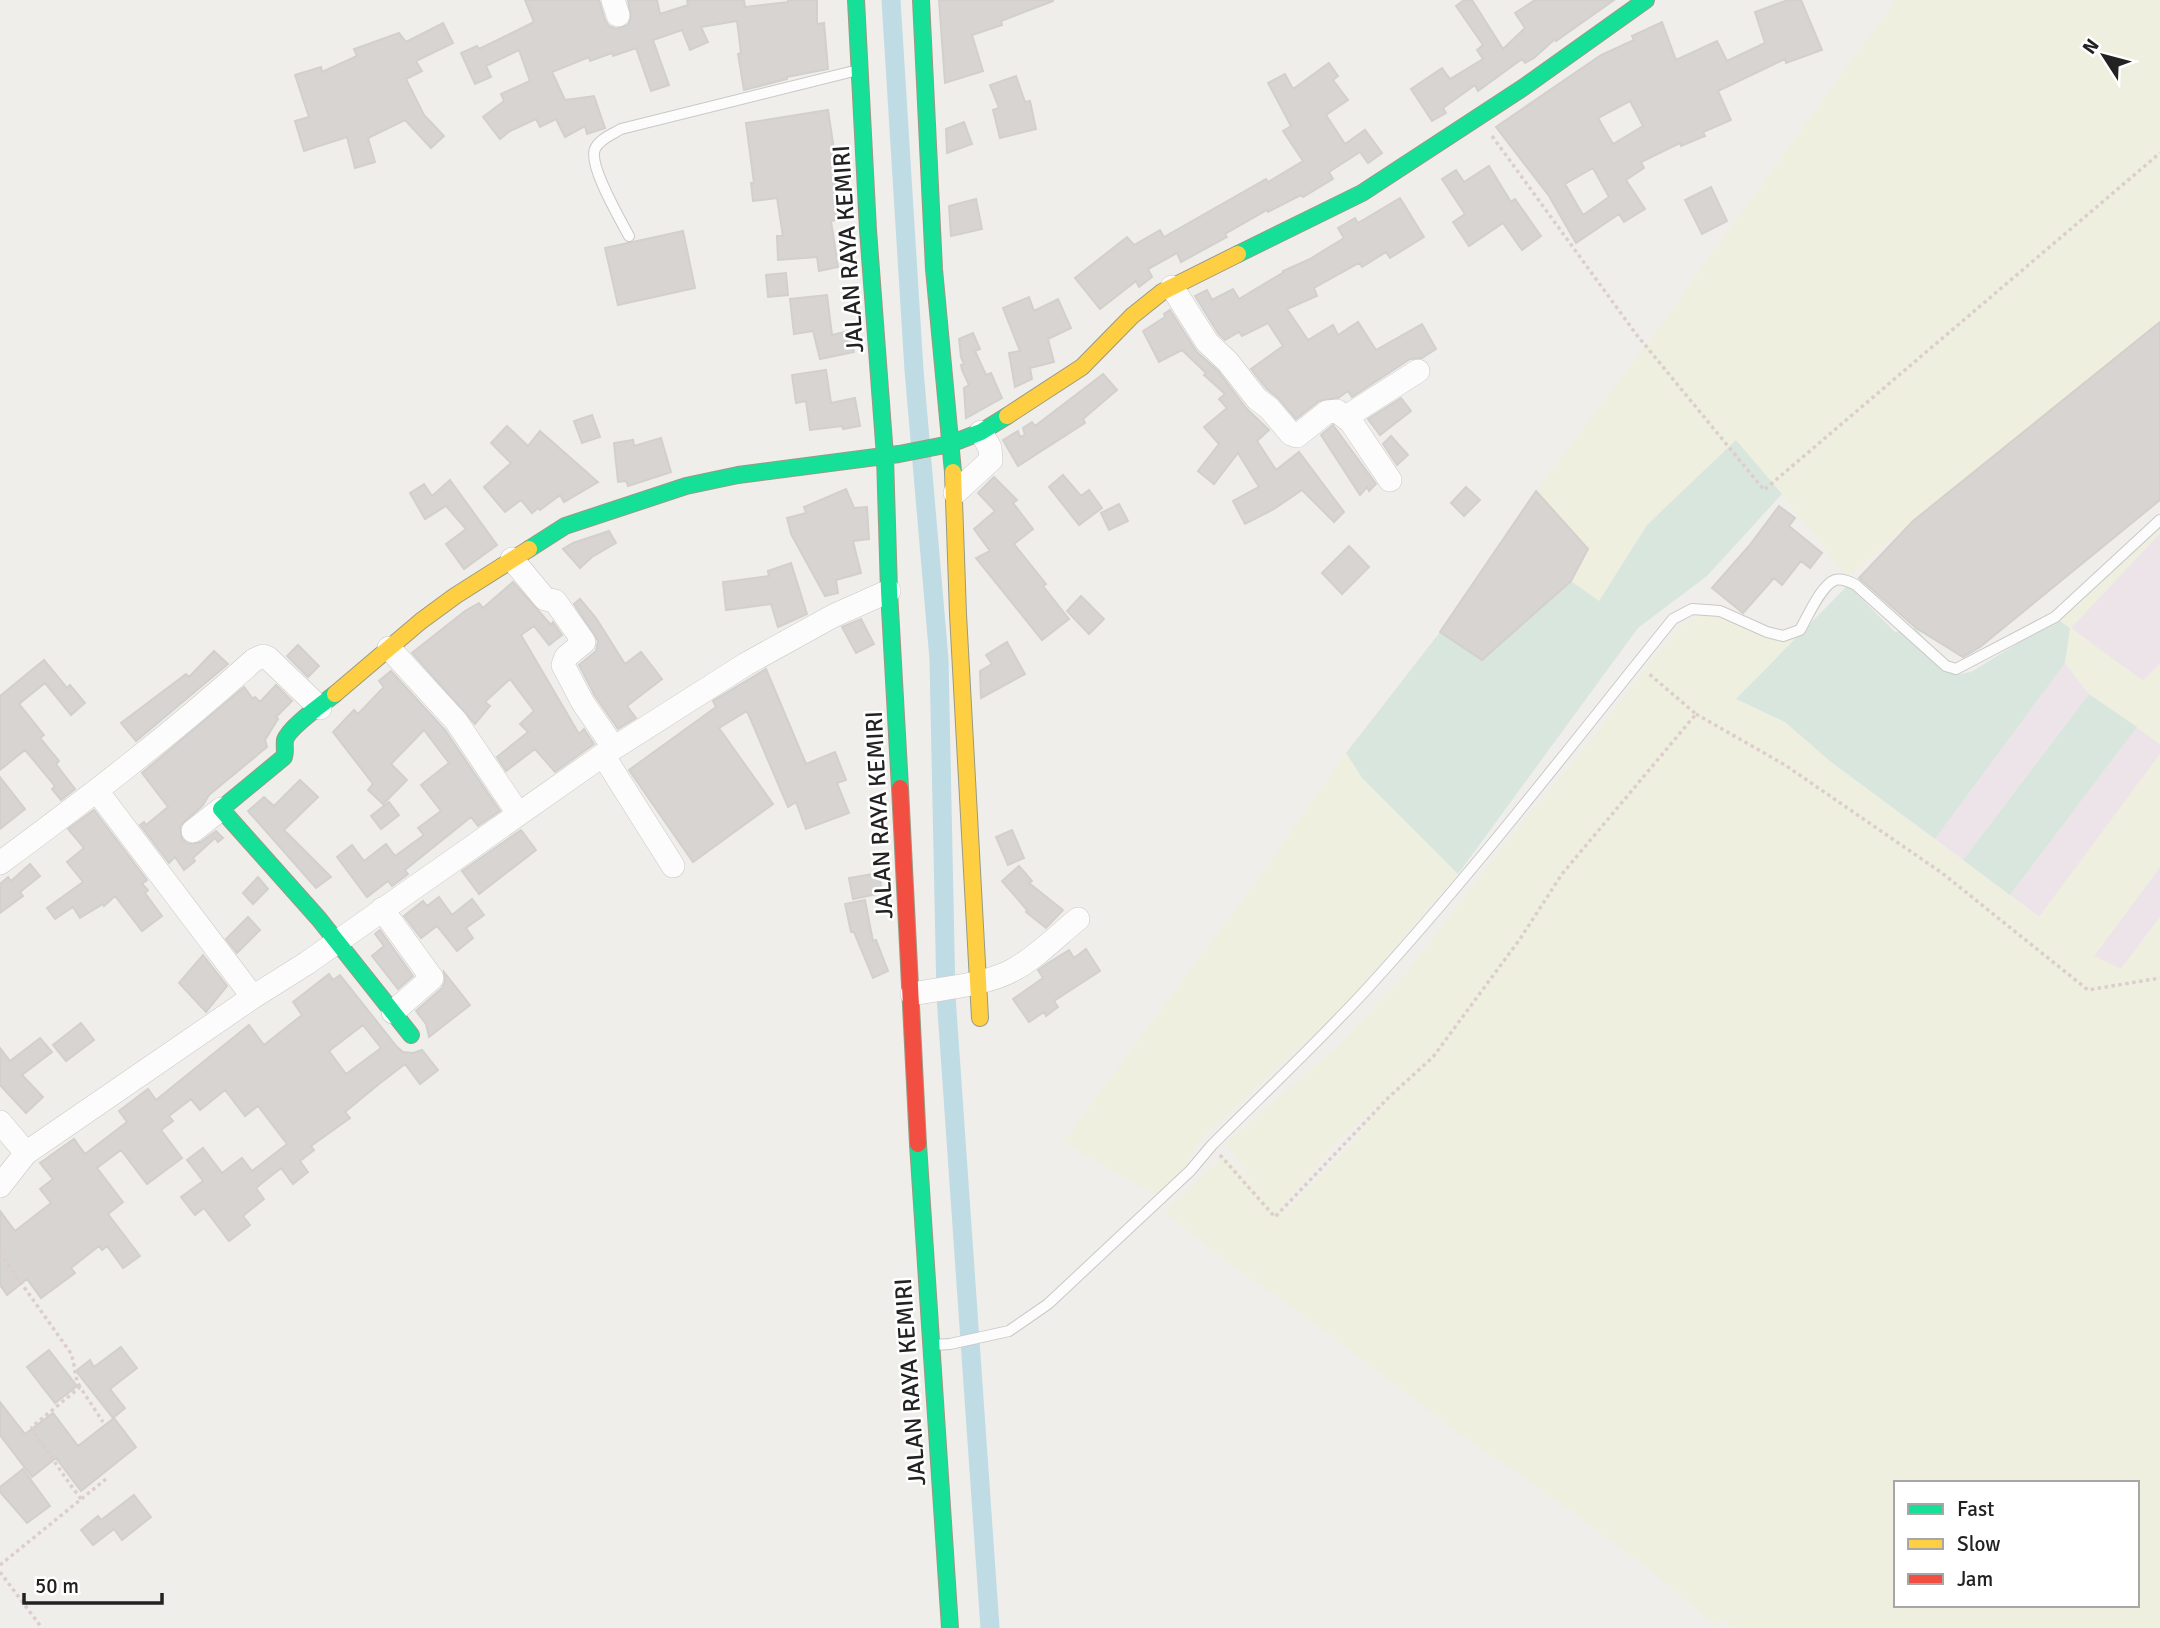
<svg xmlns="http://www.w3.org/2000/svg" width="2160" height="1628" font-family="Signika,sans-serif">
<rect width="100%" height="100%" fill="#f0eeeb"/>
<path fill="#ede4e9" d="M2160 533V664L2143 681 2070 628Z
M2065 663 2089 694 1963 860 1935 839Z
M2137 727 2160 744V754L2040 917 2010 895Z
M2160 867V917L2121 969 2093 957Z"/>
<path fill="#efefdf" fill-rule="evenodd" d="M1895 0H2160V322L1913 521 1847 578 1775 485 1647 525 1599 601 1571 581 1588 549 1536 491 1649 341Z
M2160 523V533L2071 628 2143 681 2160 664V744L2089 694 2065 663 2070 628 2057 619Z
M1710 611 1754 634 1774 635 1790 632 1798 636 1737 699 1785 722 1831 762 2039 917 2160 754V867L2094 956 2121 969 2160 917V1628H1733L1720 1619 1716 1626 1645 1566 1573 1512 1450 1427 1321 1328 1223 1258 1164 1212 1224 1156 1255 1186 1226 1143 1339 1045 1408 970 1511 836 1592 739 1650 662 1680 626ZM1385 1100 1357 1137 1282 1215 1280 1211 1341 1138ZM1896 1483H2137V1605H1896Z
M1346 753 1362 779 1458 874 1346 1004 1201 1139 1187 1162 1190 1171 1161 1198 1063 1142 1253 886Z"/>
<path fill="#d9e6de" d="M1736 440 1782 494 1707 576 1638 628 1458 874 1362 778 1346 753 1440 632 1482 660 1571 581 1599 601 1647 525Z
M1848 585 1895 632 1916 628 1954 675 1971 672 2057 619 2070 628 2065 663 1935 839 1831 762 1785 722 1736 699Z
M2089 694 2137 727 2010 895 1963 860Z"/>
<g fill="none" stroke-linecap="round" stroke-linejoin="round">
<path stroke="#bfdbe3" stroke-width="19" d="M891 0 914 370 939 659 946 996 990 1628"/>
</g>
<path fill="#d7d4d2" stroke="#d3d0cc" stroke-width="2" fill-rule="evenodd" d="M525 0H599L605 20 609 26 616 29 628 25 631 18 628 0H657L660 14 688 5 687 0H744L745 7 788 2V0H817V24L824 23 828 69 787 77V79L744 90 738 54 741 53 737 21 701 27 708 42 690 50 682 30 653 40 669 85 651 91 636 48 613 56 612 53 590 61 589 57 552 72 565 100 594 96 605 128 587 134 585 126 565 137 556 119 540 127 536 119 510 131 500 139 483 117 504 101 501 94 530 81 519 50 486 66 491 77 475 84 461 53 477 46 479 49 534 22Z
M939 0H1053V1L1001 21 1002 25 972 35 983 71 945 83Z
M1464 0H1472L1503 49 1525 28 1515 13 1535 0H1614L1556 41 1555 39 1534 58 1525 63 1522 59 1478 91 1475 85 1443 108 1446 113 1432 121 1411 89 1442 68 1450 79 1483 59 1477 50 1483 45 1456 6Z
M1788 0H1801L1822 50 1786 63 1785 59 1718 91 1731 120 1703 132 1705 136 1681 146 1680 143 1641 162 1644 168 1626 180 1645 209 1624 222 1619 214 1576 243 1549 196 1496 127 1601 55 1634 40 1632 36 1662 22 1676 60 1717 41 1727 61 1765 43 1755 12ZM1630 101 1643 126 1613 144 1598 118ZM1593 168 1609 197 1583 215 1565 184Z
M443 23 453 43 416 61 422 71 406 79 424 115 444 136 431 148 405 120 368 138 375 162 355 168 347 137 304 151 295 121 309 117 295 75 321 67 322 72 357 56 354 49 399 33 406 42Z
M1329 63 1338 76 1333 80 1348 100 1326 115 1345 144 1365 130 1382 153 1368 163 1360 152 1329 172 1333 179 1303 197 1301 195 1268 212 1267 210 1225 234 1227 237 1181 262 1177 253 1148 269 1152 277 1139 287 1136 281 1100 309 1075 278 1127 237 1134 245 1160 230 1164 237 1266 179 1268 182 1303 161 1283 131 1291 126 1268 83 1285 74 1293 89Z
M1016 76 1025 102 1030 101 1036 129 1000 138 993 110 999 108 990 85Z
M828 110 840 189 836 190 841 219 831 221 838 267 819 271 817 257 778 260 777 236H783L777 198 753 201 751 183H754L746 123Z
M964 122 972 144 947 153 946 129Z
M1489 166 1511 202 1515 199 1541 236 1522 250 1503 223 1469 246 1453 222 1465 214 1442 179 1456 170 1464 182Z
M1711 187 1727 221 1702 234 1685 200Z
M1400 198 1424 237 1390 258 1386 252 1362 267 1359 263 1314 288 1317 296 1287 309 1308 340 1333 325 1338 335 1358 322 1376 350 1422 324 1436 349 1422 358 1410 359 1352 397 1348 391 1338 398 1319 401 1296 419 1279 399 1267 389 1251 369 1283 346 1268 323 1242 336 1239 332 1225 340 1218 333 1195 296 1207 290 1212 300 1233 289 1239 299 1284 272 1283 271 1310 259 1344 238 1338 228 1355 218 1358 223Z
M976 199 982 229 951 236 949 206Z
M683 231 695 288 618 305 605 248Z
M786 273 788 295 768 297 766 275Z
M827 295 832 335 849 331 854 352 820 359 813 331 794 334 790 299Z
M1029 297 1034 311 1058 299 1071 328 1048 339 1054 362 1030 368 1032 379 1015 387 1009 353 1020 351 1003 308Z
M1170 310 1197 352 1218 371 1246 408 1269 430 1257 441 1276 470 1299 452 1344 512 1334 522 1302 490 1274 509 1245 524 1233 501 1259 487 1238 453 1214 484 1198 471 1219 444 1204 427 1227 408 1219 399 1225 394 1204 375 1206 373 1182 350 1159 362 1143 331 1165 317 1164 314Z
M2160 322V500L1980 647 1963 657 1916 628 1859 578 1913 521Z
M973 333 980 349 975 351 986 375 991 373 1002 398 966 418 964 388 969 385 962 370 961 365 964 364 961 357 959 339Z
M826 370 831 403 855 398 860 426 843 429 842 426 810 430 806 401 796 403 792 375Z
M1103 374 1117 390 1083 419 1085 423 1018 466 1003 440 1018 431 1020 437 1025 435 1023 428 1032 422 1035 426Z
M1401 398 1411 411 1380 435 1368 419Z
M592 415 600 437 582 443 574 421Z
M1333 425 1376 484 1369 491 1367 487 1360 495 1321 435Z
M507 426 528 446 540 431 598 482 564 502 560 495 540 510 538 508 532 513 521 500 505 512 484 487 511 463 491 443Z
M1391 436 1408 455 1397 465 1383 444Z
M661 438 671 472 628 486 626 481 618 482 614 443 633 440 634 446Z
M1063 475 1081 496 1089 490 1102 508 1079 525 1049 487Z
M994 477 1017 500 1013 503 1033 529 1014 544 1046 584 1043 586 1069 619 1042 640 976 558 990 551 974 529 995 511 978 493Z
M450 480 497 545 464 569 446 544 466 529 446 506 425 519 410 493 424 484 432 496Z
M1466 487 1480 500 1464 516 1451 503Z
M846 489 854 508 867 507 869 539 853 541 861 573 836 580 838 593 825 596 791 534 787 518 806 513 804 507Z
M1536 491 1588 549 1571 581 1482 660 1440 632Z
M1119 504 1128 521 1109 530 1101 513Z
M1779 506 1795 518 1789 526 1822 553 1810 568 1801 561 1782 585 1774 578 1743 613 1712 588 1749 546Z
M609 531 616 543 592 557 580 568 563 549 573 543Z
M1349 546 1369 567 1342 594 1322 573Z
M791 563 807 614 778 627 771 604 726 610 723 582 769 576 768 571Z
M513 582 551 625 553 622 562 635 549 645 534 626 521 635 579 734 584 729 594 744 555 772 535 749 506 771 497 757 528 732 520 724 534 711 510 679 485 702 490 706 475 724 412 653 465 611 479 603 483 608Z
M1081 596 1104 619 1089 634 1067 611Z
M580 599 596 618 625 664 641 652 662 679 627 706 636 718 618 729 595 696 579 665 596 651 598 641 574 604Z
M861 619 874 644 856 653 842 627Z
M1007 642 1025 674 981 698 980 671 992 664 986 655Z
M298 645 319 666 308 677 287 656Z
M214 651 228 664 136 741 121 723 186 674 189 677Z
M44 660 67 688 70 685 85 703 71 715 45 683 19 704 44 735 40 738 59 761 56 764 75 789 61 800 52 789 55 786 25 750 0 770V696Z
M766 669 806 764 835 752 846 780 837 783 849 813 806 829 796 802 788 807 747 711 719 728 773 804 693 862 629 770 716 707 713 701Z
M391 671 445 730 500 811 478 826 471 817 405 870 408 874 392 886 388 881 367 897 337 857 352 845 364 861 386 844 395 856 424 835 418 828 441 811 421 785 449 763 424 730 391 764 407 780 383 804 368 790 373 784 333 732 354 710 358 714 384 687 379 681Z
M276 685 292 701 276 717 278 719 265 740 267 747 209 795 203 805 180 826 182 839 188 844 201 842 216 831 223 838 218 842 215 838 193 858 195 861 184 870 175 857 169 863 140 825 144 822 146 825 168 807 142 773 244 687 253 699 255 697 260 702Z
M0 777 25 809 0 829Z
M300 780 318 797 284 830 331 877 316 888 248 811 264 797 274 806Z
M389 802 399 815 381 829 371 816Z
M94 810 147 880 142 884 148 890 145 893 162 916 142 931 115 896 104 906 103 904 80 918 73 907 55 919 47 908 83 882 67 862 84 848 68 829Z
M521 830 536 850 479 894 462 871Z
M1012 830 1024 858 1008 865 996 837Z
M30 864 40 876 20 892 23 896 0 913V884L8 877 11 881Z
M1019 866 1032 881 1029 883 1063 910 1046 928 1026 912 1027 910 1002 881Z
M879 873 882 893 853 899 849 878Z
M258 877 268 889 253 904 243 893Z
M439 897 452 915 472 899 484 915 466 928 473 938 457 951 437 926 421 938 404 916 423 901 427 906Z
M865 900 873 941 876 940 888 971 873 978 854 932H851L845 904Z
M248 917 260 930 237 953 226 939Z
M380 930 413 976 398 989 372 956 384 946 375 934Z
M1086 949 1100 971 1054 1001 1058 1007 1046 1016 1044 1012 1029 1022 1013 999 1043 978 1038 970 1048 963 1069 950 1074 958Z
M203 955 227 986 206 1012 179 983Z
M444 972 470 1005 429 1037 426 1024 416 1011 442 988 445 982Z
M329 974 333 980 340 975 397 1047 403 1052 413 1053 422 1050 438 1070 420 1084 405 1064 379 1084 345 1112 350 1118 311 1146 314 1150 300 1161 308 1172 293 1184 281 1168 256 1188 264 1199 243 1216 250 1225 229 1241 204 1208 195 1215 181 1197 203 1181 187 1160 203 1148 222 1173 242 1158 252 1171 287 1144 258 1106 245 1116 225 1090 200 1110 191 1099 169 1116 173 1121 161 1130 182 1158 147 1184 121 1150 97 1168 123 1202 108 1214 140 1256 123 1268 107 1246 102 1250 99 1246 71 1268 75 1273 41 1298 27 1279 7 1295 0 1285V1211L15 1231 51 1203 40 1189 53 1179 40 1163 74 1139 85 1154 127 1122 119 1111 148 1089 156 1100 249 1025 264 1045 302 1015 293 1002ZM363 1025 381 1048 346 1074 329 1051Z
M81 1023 94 1040 66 1061 53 1045Z
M40 1038 52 1052 22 1075 43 1097 26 1113 0 1085V1048L10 1061Z
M121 1347 137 1368 110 1389 125 1408 113 1418 76 1371 90 1360 94 1367Z
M49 1350 77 1386 55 1403 27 1367Z
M0 1402 25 1434 53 1413 78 1446 114 1418 136 1447 81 1491 56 1458 32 1477 0 1435Z
M23 1469 50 1506 27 1523 0 1492V1487Z
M134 1495 151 1517 122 1540 114 1529 93 1545 81 1530 98 1516 101 1520Z"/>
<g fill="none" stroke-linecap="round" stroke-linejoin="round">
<g stroke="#c9c8c7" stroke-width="12">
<path id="lane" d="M629 236C620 219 588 165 595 149 599 139 613 134 621 129L858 70
M934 1345 950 1344 1009 1331 1048 1304 1190 1171 1212 1145C1263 1094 1316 1044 1365 991 1474 872 1572 744 1673 619L1692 609 1720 611 1767 632 1783 636 1800 630C1807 618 1821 585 1835 580 1842 578 1850 582 1856 585L1946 666 1956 669 2055 617 2160 520"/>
</g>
<g stroke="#c9c8c7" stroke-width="24">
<path id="street" d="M613 0 618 15
M1172 287 1207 342 1228 362 1257 399 1269 408 1291 434 1297 436 1327 412 1337 411 1351 422 1390 480
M1346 417 1418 371
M955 493 991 460 990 448 981 432
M512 559 545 599 555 601 584 642 566 657 563 665 583 703 614 748
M389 648 456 721 518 813
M603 755 673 866
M97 791 253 997
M193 831 221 809
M0 863C88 798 172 734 254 660L263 656 268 658 320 708
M382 909 432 978 393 1012
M912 994C943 988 986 985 1013 970 1037 957 1057 936 1078 919
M0 1122 26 1153
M0 1186 26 1153 253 997 307 963 603 755 746 664 833 616 889 591"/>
</g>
<g stroke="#999a82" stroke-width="18">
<path id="fast" d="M856 0 868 230 885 456 889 591 900 788
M921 0 934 269 953 472
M1238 254 1362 193 1524 87 1646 0
M529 549 565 526 686 486 738 475 899 454 950 444 981 432 1007 416
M335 694C324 703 289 727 285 740 284 746 286 751 284 757L221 809 319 919 411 1035
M918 1144 950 1628"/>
</g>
<g stroke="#999a82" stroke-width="18">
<path id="slow" d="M1007 416 1082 367 1132 316 1162 292 1238 254
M953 472 958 614 980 1018
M335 694 421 621 455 596 529 549"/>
</g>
<g stroke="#999a82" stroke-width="18">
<path id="jam" d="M900 788 918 1144"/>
</g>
<path stroke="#dccecd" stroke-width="3.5" stroke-dasharray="3.5 3.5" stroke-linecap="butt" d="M1492 136 1636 334 1764 490 2160 153
M1696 714 1785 765 1942 873 2088 990 2160 978
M1220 1155 1275 1217 1389 1097 1433 1057 1520 939 1562 874 1696 714 1648 673
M0 1253 70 1352C76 1364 73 1375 80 1387
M81 1499C64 1477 50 1454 33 1431L32 1427 80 1387 103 1422
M0 1565 106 1479
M0 1572 42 1628"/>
<use href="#lane" stroke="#fdfcfc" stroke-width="10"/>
<use href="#street" stroke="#fdfcfc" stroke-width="23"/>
<use href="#fast" stroke="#16e098" stroke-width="16"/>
<use href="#slow" stroke="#ffcf43" stroke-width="16"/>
<use href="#jam" stroke="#f24e42" stroke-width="16"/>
</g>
<g text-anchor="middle" stroke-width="5" stroke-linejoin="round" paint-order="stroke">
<g font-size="24" fill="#222" stroke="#fff">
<text transform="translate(848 249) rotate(-94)" y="8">JALAN RAYA KEMIRI</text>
<text transform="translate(879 815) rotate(-93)" y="8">JALAN RAYA KEMIRI</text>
<text transform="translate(910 1382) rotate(-94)" y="8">JALAN RAYA KEMIRI</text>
</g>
</g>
<rect x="1894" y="1481" width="245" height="126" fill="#ffffff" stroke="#a7a7a7" stroke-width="2"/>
<rect x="1908" y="1504" width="35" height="10" fill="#16e098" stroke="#a7a7a7" stroke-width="2"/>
<text x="1957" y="1516" font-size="21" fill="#222222">Fast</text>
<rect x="1908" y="1539" width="35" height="10" fill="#ffcf43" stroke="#a7a7a7" stroke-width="2"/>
<text x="1957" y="1551" font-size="21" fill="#222222">Slow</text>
<rect x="1908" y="1574" width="35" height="10" fill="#f24e42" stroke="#a7a7a7" stroke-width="2"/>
<text x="1957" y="1586" font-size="21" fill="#222222">Jam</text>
<g transform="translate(2104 56) rotate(306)" stroke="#ffffff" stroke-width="5" paint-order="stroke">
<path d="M0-5L12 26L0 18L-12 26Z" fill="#222222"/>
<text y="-10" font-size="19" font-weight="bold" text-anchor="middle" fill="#222222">N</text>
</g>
<path d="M24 1593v10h138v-10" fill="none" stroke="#222222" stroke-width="3.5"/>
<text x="35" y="1593" font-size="21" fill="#222222" stroke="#ffffff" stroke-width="5" paint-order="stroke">50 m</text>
</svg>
